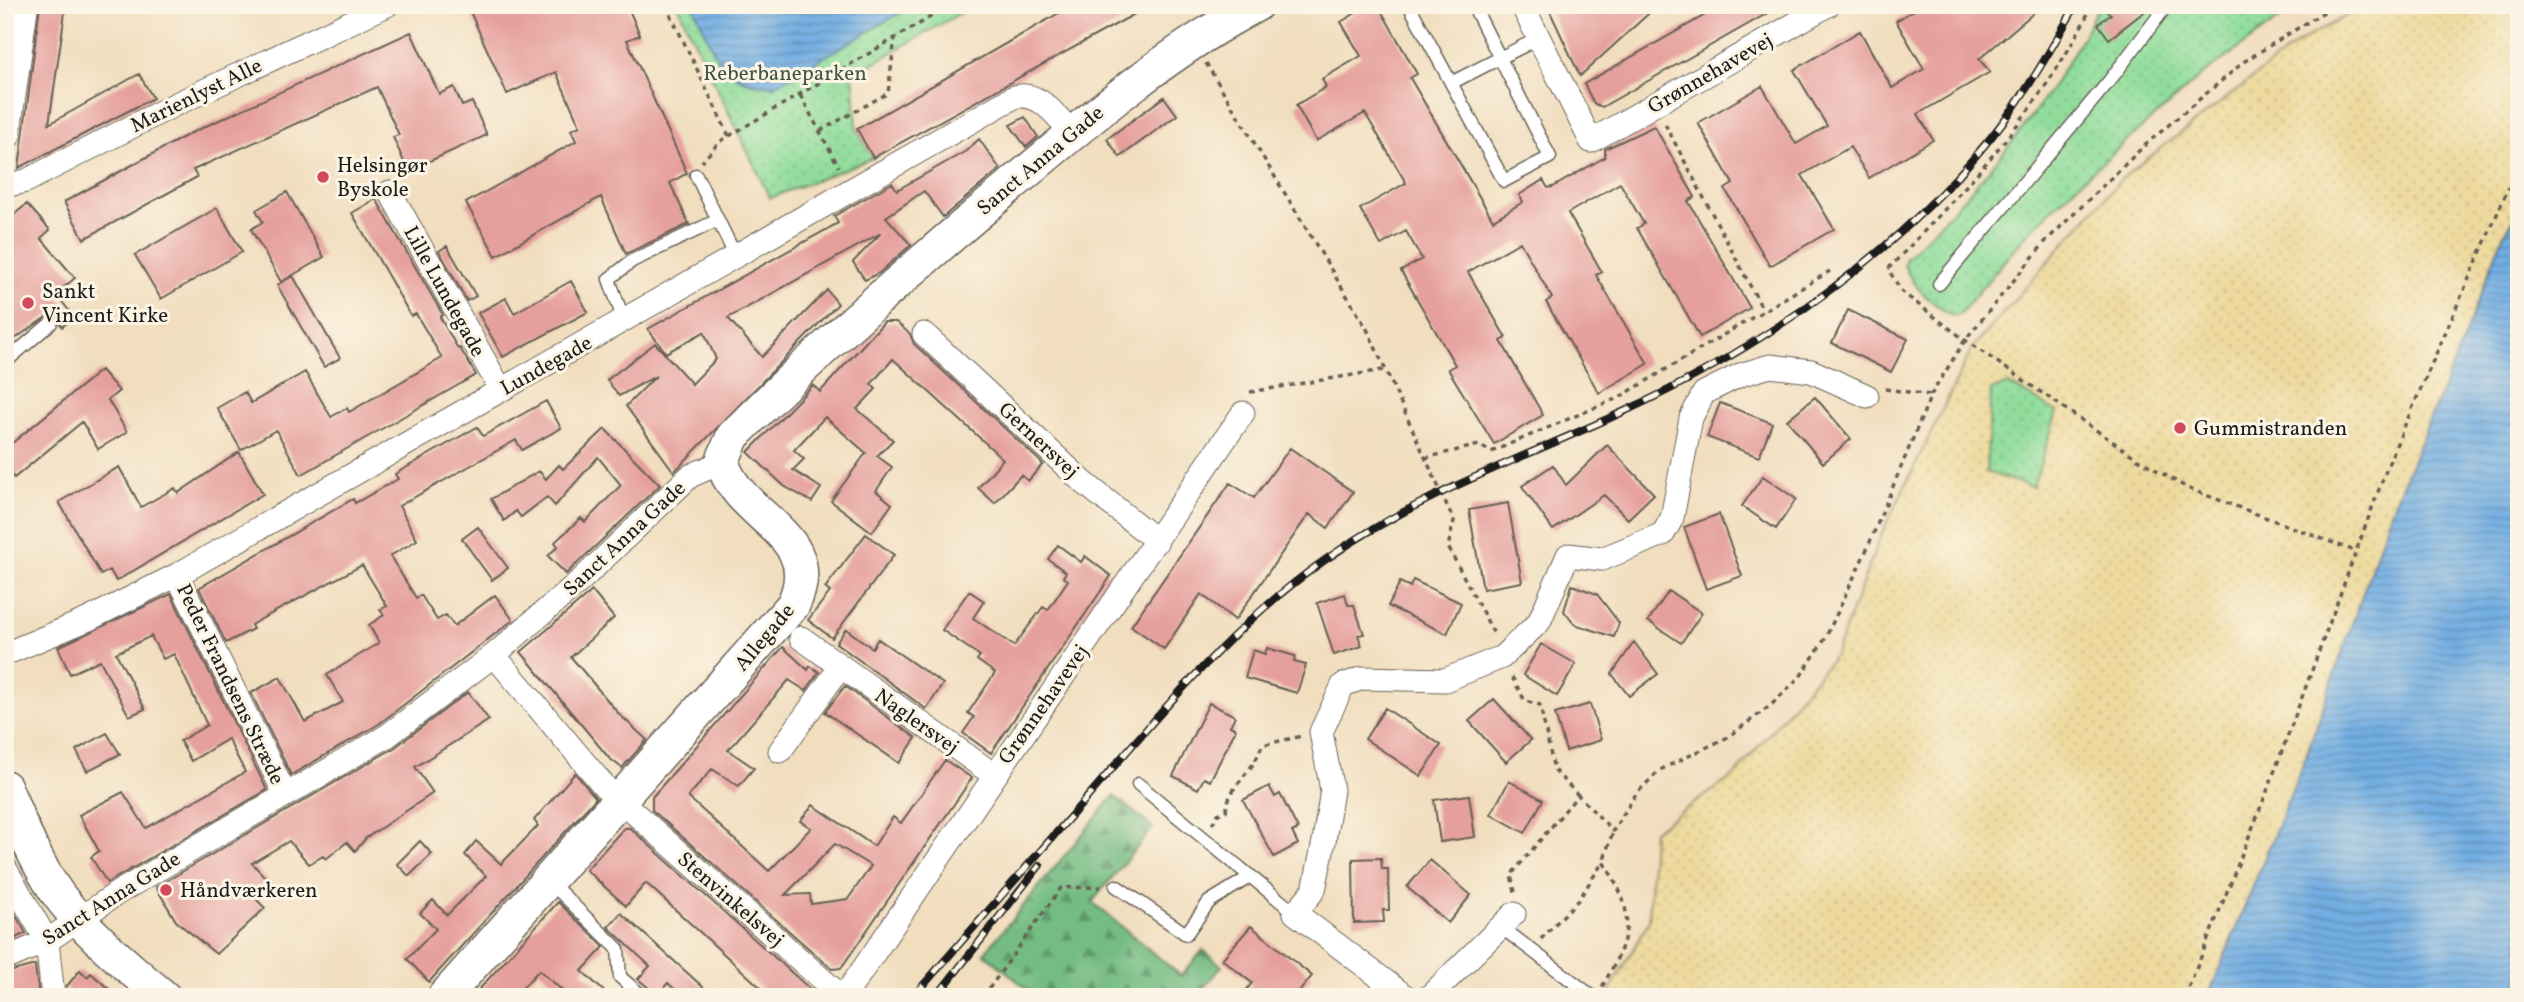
<svg xmlns="http://www.w3.org/2000/svg" width="2524" height="1002" font-family="Vollkorn,serif">
<defs>
<pattern id="forest-firs" width="22" height="20" patternUnits="userSpaceOnUse" patternTransform="scale(1.75)"><rect width="22" height="20" fill="#74bc83"/><path d="M5 1l3.5 6h-7zM16 11l3.5 6h-7z" fill="#5e986a"/></pattern>
<pattern id="sand-dots" width="8" height="8" patternUnits="userSpaceOnUse" patternTransform="scale(1.75)"><rect width="8" height="8" fill="#eeda9e"/><path d="M2 2h.1M6 6h.1" fill="none" stroke="#ccba88" stroke-width="1.8" stroke-linecap="round"/></pattern>
<pattern id="park-dots" width="8" height="8" patternUnits="userSpaceOnUse" patternTransform="scale(1.75)"><rect width="8" height="8" fill="#90dd9b"/><path d="M2 2h.1M6 6h.1" fill="none" stroke="#7cbd85" stroke-width="1.8" stroke-linecap="round"/></pattern>
<pattern id="water-rules" width="6" height="5" patternUnits="userSpaceOnUse" patternTransform="scale(1.75)"><rect width="6" height="5" fill="#72aee3"/><path d="M0 2.5h6" fill="none" stroke="#5d8db7"/></pattern>
</defs>
<rect width="100%" height="100%" fill="#fcf5e5"/>
<filter id="ink" filterUnits="userSpaceOnUse"><feTurbulence type="fractalNoise" baseFrequency=".0143" numOctaves="2"/><feDisplacementMap in="SourceGraphic" scale="14" xChannelSelector="R" yChannelSelector="G"/><feConvolveMatrix kernelMatrix="1 2 1 2 8 2 1 2 1" color-interpolation-filters="sRGB"/></filter>
<filter id="wash" filterUnits="userSpaceOnUse"><feTurbulence type="fractalNoise" baseFrequency=".00686" numOctaves="4" result="noise"/><feDisplacementMap in="SourceGraphic" scale="28" xChannelSelector="R" yChannelSelector="G"/><feGaussianBlur stdDeviation="1.57" result="paint"/><feColorMatrix in="noise" values="0 0 0 0 0 0 0 0 0 0 0 0 0 0 0 0 0 1.4 0 .05"/><feComposite in="paint" operator="in"/></filter>
<g filter="url(#wash)">
<rect width="100%" height="100%" fill="#f1debf"/>
<path fill="url(#forest-firs)" stroke="#486c50" stroke-width="2" d="M1114 796 1153 828 1092 902 1181 976 1203 950 1222 966 1196 997H1037L984 953Z"/>
<path fill="url(#sand-dots)" stroke="#857b5d" stroke-width="2" d="M2366 5H2519V211L2502 238 2460 348 2392 509 2305 759 2208 997H1610L1608 994 1649 921 1653 831 1734 776 1835 655 1881 535 1973 347 2121 179 2302 40Z"/>
<path fill="url(#park-dots)" stroke="#567c5c" stroke-width="2" d="M677 5H974L853 75 857 129 873 158 770 198Z
M2099 5H2299L2202 75 2079 183 2027 234 1959 315 1952 316C1930 301 1915 290 1904 265L1906 258C1982 183 2052 103 2099 5Z
M2009 384 2057 412 2033 487 1986 472 1991 390Z"/>
<path fill="url(#water-rules)" stroke="#476580" stroke-width="2" d="M693 5H914L774 86C718 84 714 50 693 5Z
M2519 211V997H2208L2305 759 2392 509 2460 348 2502 238Z"/>
<g id="blocks">
<path fill="#e59f9c" fill-rule="evenodd" d="M40 5H66L49 124 139 74 153 98 19 168Z
M467 5H627L640 35 627 40 687 173 670 183 689 224 626 254 601 197 496 256 466 203 576 141 571 130 580 126 556 72 507 94Z
M1073 5H1151L873 158 857 129Z
M1369 5H1378L1417 74 1410 78 1493 220 1523 202 1519 195 1543 180 1548 188 1553 187 1605 157V149L1654 126 1695 197 1688 201 1750 308 1700 337 1637 228 1644 224 1620 183 1568 213 1602 272 1596 275 1648 364 1599 393 1546 302 1552 298 1520 242 1468 272 1506 338 1501 341 1543 415 1494 444 1448 369 1455 365 1401 271 1422 259 1406 231 1381 245 1360 209 1406 183 1365 113 1316 141 1296 105 1326 87 1322 79 1361 56 1341 22Z
M1547 5H1658L1580 76Z
M1723 5H1782L1602 107 1594 104 1584 84Z
M1922 5H2043L1979 59 1990 72 1918 114 1933 140 1869 178 1850 147 1802 175 1834 229 1770 266 1725 189 1733 184 1698 123 1762 86 1796 144 1827 126 1794 70 1860 31 1892 88 1924 69 1896 21Z
M2098 5H2153L2109 39 2098 24 2111 14Z
M411 32 439 94 454 87 462 106 472 102 487 135 408 171 393 137 399 135 377 87 193 170 197 177 84 239 64 202 191 133Z
M1164 97 1177 115 1120 157 1107 139Z
M1025 117 1038 137 1026 147 1010 125Z
M979 139 1000 169 943 217 924 191 886 217 911 245 879 273 865 280 853 262 881 233 728 318 762 357 827 290 838 304 674 472 626 406 656 376 619 396 607 380 655 343 692 384 716 359 704 332 666 353 648 329 838 223 834 216 892 183 897 190 966 151Z
M287 192 324 257 281 282 251 229 263 222 256 210Z
M376 199 443 315 440 317 458 349 460 348 476 375 301 475 276 430 241 450 217 408 245 392 251 403 305 372 331 417 347 408 349 412 442 358 416 314 411 316 352 213Z
M27 204 50 230 41 238 75 278 56 294 74 317 62 327 57 317 49 315 9 343 5 342V222Z
M217 208 242 252 161 299 135 255Z
M447 246 476 296 467 301 439 251Z
M293 276 340 358 324 367 277 285Z
M571 281 588 312 503 357 478 313 506 298 514 313Z
M1848 310 1908 339 1891 372 1832 343Z
M884 322H896L910 334 914 344 1043 464 1028 481 1021 475 995 503 978 488 1003 459 893 359 871 384 876 389 857 409 893 440 877 456 892 467 876 491 892 504 872 532 831 501 866 453 825 417 794 450 804 459 793 470 821 488 812 502 784 486 748 452 813 385 820 392Z
M101 370 119 391 108 400 127 432 98 449 82 422 14 478 5 467V449Z
M1815 397 1851 439 1823 463 1787 420Z
M546 401 561 428 522 450 516 440 399 506 417 540 390 556 416 598 421 595 437 620 446 615 454 626 495 595 513 620 379 724 291 775 251 693 280 677 305 722 343 702 327 675 379 643 369 625 384 615 380 610 387 606 362 565 263 618 251 625 253 629 226 643 199 588 353 499 355 503 398 479 395 474 477 427 483 436Z
M1720 403 1772 423 1759 457 1707 437Z
M605 429 660 485 566 574 548 556 558 546 555 542 581 518 585 522 621 485 598 457 555 506 547 497 521 517 516 511 504 521 491 499 539 471 546 479 559 465 563 469Z
M1607 445 1654 494 1628 519 1604 495 1553 530 1522 486 1553 465 1566 485Z
M1290 448 1353 492 1328 528 1309 514 1235 620 1201 594 1164 649 1131 626 1230 483 1254 498Z
M239 452 263 494 116 581 110 570 101 575 59 502 119 467 141 507 175 488 178 493Z
M1763 476 1796 499 1776 529 1742 506Z
M1508 503 1522 582 1483 589 1469 510Z
M1719 514 1742 576 1706 589 1684 527Z
M478 527 508 568 492 580 462 539Z
M866 534 894 555 832 638 808 620 830 592 825 588Z
M1058 545 1081 562 1085 556 1111 576 991 753 963 733 974 717 968 713 995 673 977 660 980 656 942 630 969 591 984 601 973 618 1014 646 1043 607 1048 610 1068 580 1063 577 1066 572 1048 559Z
M1413 580 1461 603 1447 634 1388 606 1400 582 1410 587Z
M1572 585 1597 594 1619 623 1614 637 1574 624 1564 611Z
M592 591 614 618 571 657 619 714 647 740 622 768 609 758 521 652Z
M1669 591 1702 613 1681 643 1648 621Z
M171 594 267 790 107 883 91 857 99 851 79 815 123 792 146 828 245 772 228 739 191 761 180 741 207 725 174 654 163 659 151 636 116 653 145 709 129 716 100 660 70 674 58 647Z
M1345 594 1348 605H1354L1364 634 1358 635 1362 646 1334 655 1317 603Z
M846 629 872 648 878 639 943 684 926 709 836 643Z
M1634 642 1658 674 1629 696 1612 674Z
M1541 644 1576 664 1557 696 1523 675Z
M783 647 808 670 810 666 819 672 806 691 789 680 728 750 754 768 739 786 712 769 688 797 769 871 811 828 800 821 813 805 874 846 893 817 901 823 945 760 972 778 841 968 832 969 652 810V797ZM835 844 871 866 848 899 811 904 810 894 785 895Z
M1267 648 1295 656 1294 662 1306 665 1297 693 1245 678 1253 650 1265 654Z
M845 686 916 738 899 763 825 712Z
M468 692 489 720 415 767 433 793 366 838 355 851 347 842 326 859 323 856 309 864 289 841 252 863 273 886 257 900 265 908 216 954 176 921 156 887 394 748Z
M1494 699 1531 740 1506 762 1469 721Z
M1209 703 1235 716 1230 726 1236 729 1210 781 1204 778 1198 789 1173 776Z
M1590 704 1601 740 1566 751 1555 714Z
M1385 708 1441 745 1421 776 1365 739Z
M107 733 120 754 87 771 76 750Z
M575 773 596 798 429 982 407 959 436 929 420 913 433 900 447 915 486 876 465 855 476 841 501 864 538 826 534 820Z
M1509 781 1543 800 1525 833 1491 814Z
M1269 786 1275 797 1280 794 1298 829 1292 832 1298 844 1274 857 1243 800Z
M1469 795 1475 837 1440 842 1434 800Z
M624 828H630L819 997H771L646 883 626 906 586 870Z
M420 841 432 854 409 876 397 864Z
M1381 858 1382 869H1388L1389 910H1383L1384 922 1354 923 1353 859Z
M1430 860 1471 895 1448 923 1407 887Z
M5 897 26 933 5 943Z
M558 902 604 947 582 971 610 997H570L539 970 514 997H472Z
M621 913 714 997H683L668 983 657 995 638 979 650 966 608 927Z
M1251 926 1312 976 1295 997H1241L1252 983 1222 959Z
M35 965 39 997H5V973Z
M80 970 87 977 91 973 118 997H72L66 987Z"/>
</g>
</g>
<g filter="url(#ink)">
<use href="#blocks" fill-opacity="0" stroke="#676055" stroke-width="2"/>
<g fill="none" stroke-linecap="round" stroke-linejoin="round">
<g stroke="#676055" stroke-width="15">
<path id="service" d="M1409 5 1504 181 1550 157 1473 5
M1451 83 1539 38
M696 175 736 257
M1939 284 2110 80 2167 5
M624 321 609 279 632 261 718 220
M5 351 10 358 51 323
M1138 784 1295 913
M549 881 618 949 620 977 643 997
M1116 886 1186 934 1209 902 1251 876
M1501 927 1593 997"/>
</g>
<g stroke="#676055" stroke-width="25">
<path id="minor" d="M1522 5 1591 141 1828 5
M5 182 13 184 26 181 176 104 387 5
M390 192 501 390
M924 334 1082 481 1157 541
M177 575 285 794
M801 638 994 775
M5 654 89 619 177 575 1014 97C1040 90 1055 116 1073 133
M494 655 605 787 842 997
M780 751 841 666
M5 868 47 941 53 997
M5 959 47 941 119 892 387 736 494 655 581 580 690 476 722 462
M844 997 1243 413
M1406 997 1295 913 1314 890 1324 841 1332 790 1321 732 1343 685 1363 678 1445 680 1502 657 1539 622 1568 555 1602 559 1663 534 1672 518 1691 418 1704 393 1740 375 1770 366 1811 371 1867 396
M1429 997 1514 914"/>
</g>
<g stroke="#676055" stroke-width="32">
<path id="tertiary" d="M5 135 23 5"/>
</g>
<g stroke="#676055" stroke-width="36">
<path id="secondary" d="M5 787C20 823 34 859 55 890 79 925 131 970 164 997
M444 997 793 605C827 534 740 521 722 462L733 436C821 347 914 267 1009 187 1088 120 1164 54 1256 5"/>
</g>
<path stroke="#676055" stroke-width="3.5" stroke-dasharray="5 5" stroke-linecap="butt" d="M666 5 729 136 719 142 702 162
M2092 5C2044 107 1965 189 1888 269L1902 292 1965 340 2138 459 2187 488 2355 551
M1206 63 1367 329 1454 521 1448 547 1494 634
M800 95 839 167
M1665 124 1763 310
M820 131 888 93 895 38
M729 136 951 5
M1885 389 1931 395
M1250 392 1383 370
M1425 458 1479 445 1491 452 1620 397 1830 271
M1512 677 1525 701 1540 705 1554 770 1578 795
M1212 824 1218 814 1226 811C1229 783 1253 775 1262 745L1302 736
M1515 892 1511 875 1578 795 1613 831 1636 794 1660 770 1728 737 1770 706 1800 677 1825 639 1867 549 1931 395 1965 340 2046 241 2145 145 2245 61 2335 5
M1541 939 1579 899 1603 862
M1602 987C1631 936 1638 913 1603 862L1613 831
M983 997 1061 888 1101 887
M2185 997 2268 789 2391 457 2508 189 2519 178"/>
<use href="#service" stroke="#fff" stroke-width="12"/>
<use href="#minor" stroke="#fff" stroke-width="23"/>
<use href="#tertiary" stroke="#fff" stroke-width="30"/>
<use href="#secondary" stroke="#fff" stroke-width="33"/>
<g stroke="#1c1c1c" stroke-width="8">
<path id="rail" d="M913 997C975 926 1037 855 1098 785 1168 704 1237 621 1325 560 1420 493 1522 459 1625 411 1768 345 1911 245 2006 118 2032 83 2054 44 2076 5
M936 997 1040 865"/>
</g>
<use href="#rail" stroke="#fcf5e5" stroke-width="5" stroke-dasharray="16" stroke-linecap="butt"/>
</g>
</g>
<g fill="#d1495b" stroke="#fcf5e5" stroke-width="2.5">
<circle cx="323" cy="177" r="7"/>
<circle cx="28" cy="303" r="7"/>
<circle cx="2180" cy="428" r="7"/>
<circle cx="166" cy="890" r="7"/>
</g>
<g text-anchor="middle" stroke-width="6" stroke-linejoin="round" paint-order="stroke">
<g font-size="21" fill="#3f5642" stroke="#fcf5e5">
<text x="785" y="80">Reberbaneparken</text>
</g>
<g font-size="21" fill="#1c1c1c" stroke="#fcf5e5">
<text transform="translate(1710 73) rotate(-30)" y="7">Grønnehavevej</text>
<text transform="translate(196 95) rotate(-26)" y="7">Marienlyst Alle</text>
<text transform="translate(1040 160) rotate(-40)" y="7">Sanct Anna Gade</text>
<text transform="translate(445 291) rotate(61)" y="7">Lille Lundegade</text>
<text transform="translate(546 365) rotate(-29)" y="7">Lundegade</text>
<text transform="translate(1039 440) rotate(43)" y="7">Gernersvej</text>
<text transform="translate(624 538) rotate(-43)" y="7">Sanct Anna Gade</text>
<text transform="translate(764 637) rotate(-50)" y="7">Allegade</text>
<text transform="translate(231 684) rotate(64)" y="7">Peder Frandsens Stræde</text>
<text transform="translate(1043 704) rotate(-55)" y="7">Grønnehavevej</text>
<text transform="translate(917 721) rotate(35)" y="7">Naglersvej</text>
<text transform="translate(111 898) rotate(-32)" y="7">Sanct Anna Gade</text>
<text transform="translate(731 899) rotate(41)" y="7">Stenvinkelsvej</text>
</g>
<g font-size="21" fill="#1c1c1c" stroke="#fcf5e5" text-anchor="start">
<text x="337" y="172">Helsingør<tspan x="337" dy="24">Byskole</tspan></text>
<text x="42" y="298">Sankt<tspan x="42" dy="24">Vincent Kirke</tspan></text>
<text x="2194" y="435">Gummistranden</text>
<text x="180" y="897">Håndværkeren</text>
</g>
</g>
<rect width="2524" height="1002" fill="none" stroke="#fcf5e5" stroke-width="28"/>
</svg>
